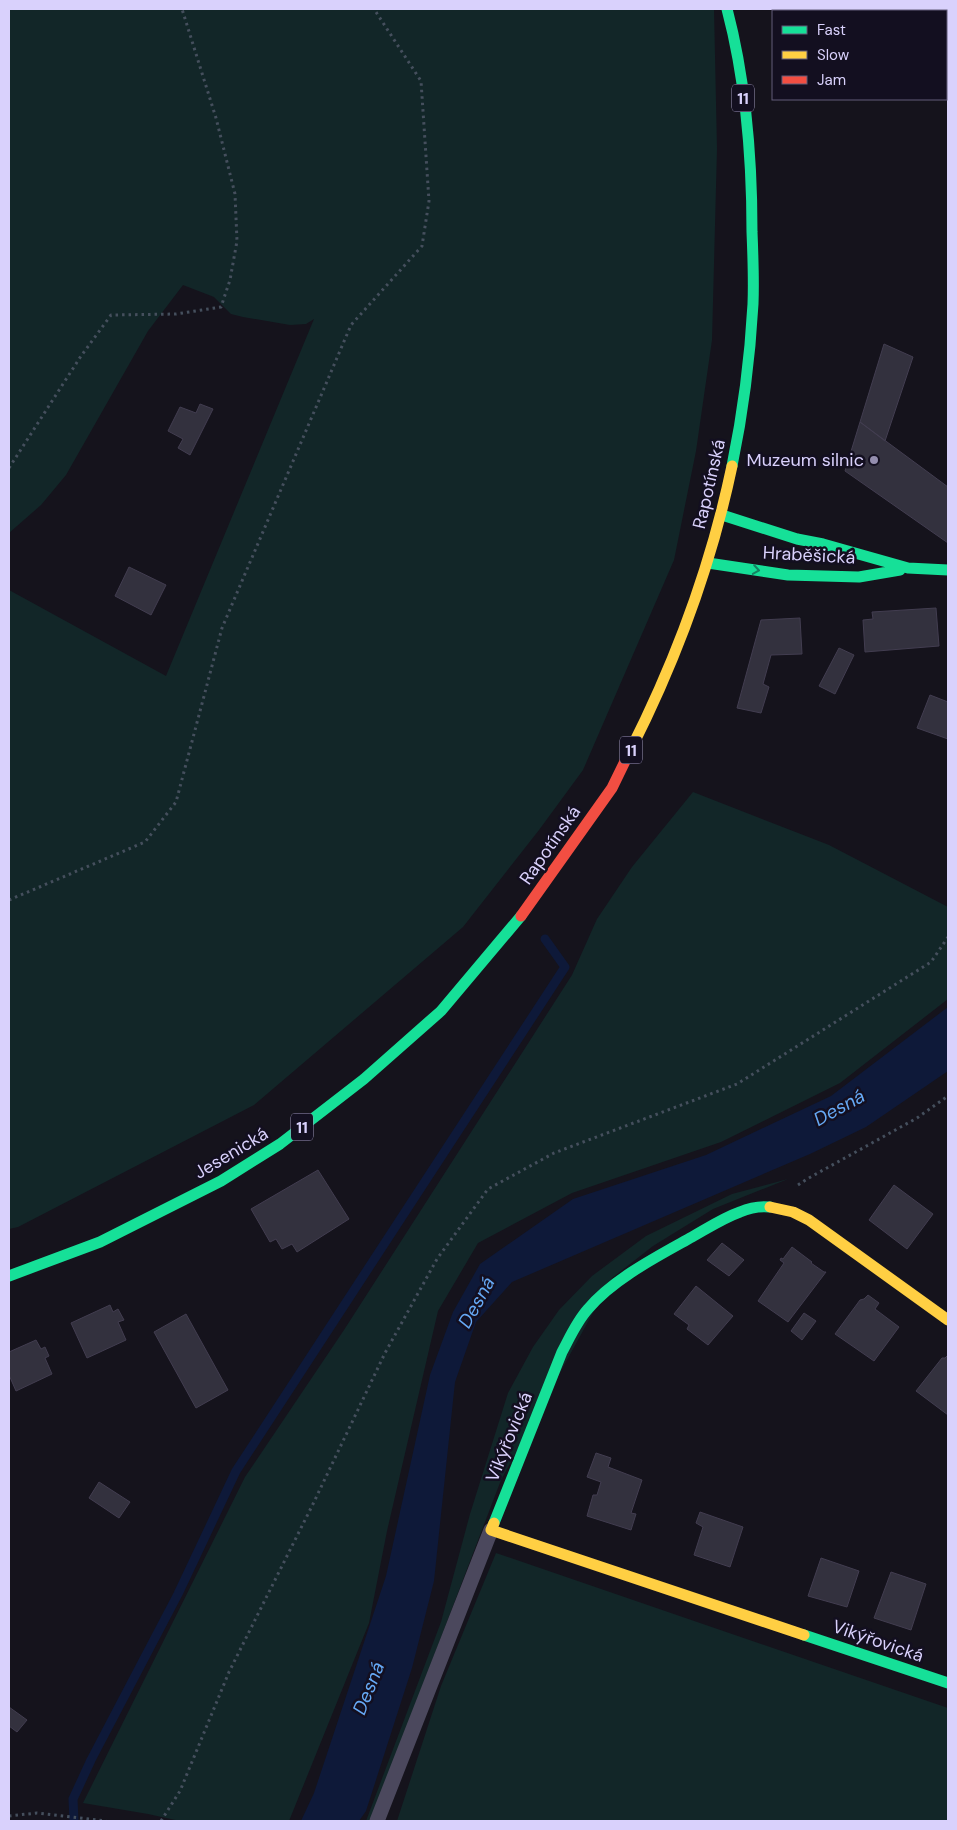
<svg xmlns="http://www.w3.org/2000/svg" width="957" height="1830" font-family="'DM Sans',sans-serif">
<rect width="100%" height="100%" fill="#15131c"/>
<path fill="#122628" d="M9 9H714L717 149 712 340 696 451 674 560 583 770 539 830 463 927 254 1105 18 1227 9 1229V590L166 676 314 319 306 324 290 325 243 317 231 314 214 297 183 285 148 331 66 475 41 505 9 533Z
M693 792 829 845 948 907V999L840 1083 721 1142 572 1193 478 1243 438 1311 387 1531 369 1623 289 1821H180L148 1814 83 1803 245 1477 344 1330 572 975 597 919 632 867Z
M788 1179 713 1209 653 1246 612 1278 501 1480 371 1821H366L441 1622 470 1514 508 1393 533 1347 559 1310 592 1276 646 1236 732 1194Z
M496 1553 948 1708V1821H397L441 1686Z"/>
<path fill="#0e1939" d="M948 1007V1071L866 1127 810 1154 512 1282 476 1322 455 1382 434 1581 412 1668 366 1811 359 1821H301L314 1793 386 1576 430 1375 453 1312 480 1264 573 1199 706 1155 831 1096Z"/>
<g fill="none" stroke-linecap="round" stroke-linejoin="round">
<path stroke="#0e1939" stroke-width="9" d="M820 11 821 9
M74 1821 73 1799 91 1760 178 1594 236 1471 565 967 545 939"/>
</g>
<path fill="#33313e" stroke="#423d50" d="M884 344 913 357 885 441 860 422Z
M200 404 213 409 190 455 178 448 183 439 168 431 180 407 196 413Z
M860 422 948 487V543L845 471Z
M129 567 166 585 151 615 115 596Z
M936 608 939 646 865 652 863 620 873 619 872 612Z
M800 618 802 654 771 655 763 684 769 687 761 713 737 708 761 620Z
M839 648 854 655 835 694 819 686Z
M930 695 948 702V739L917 728Z
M318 1170 349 1219 297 1252 292 1244 282 1249 276 1239 270 1242 251 1209Z
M894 1185 933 1214 907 1249 869 1220Z
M722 1243 744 1260 729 1276 707 1260Z
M792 1247 812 1262 811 1263 824 1272H826L788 1322 758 1301 784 1263 780 1260 781 1258 783 1259Z
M696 1286 733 1316 708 1345 687 1329 689 1325 674 1314Z
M868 1295 879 1303 875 1309 899 1327 874 1361 835 1334 860 1300 864 1299Z
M110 1305 113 1312 118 1309 124 1320 118 1322 126 1340 87 1358 71 1323Z
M804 1313 816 1321 802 1340 791 1331Z
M186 1314 228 1390 196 1408 154 1332Z
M36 1340 41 1349 45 1347 49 1356 45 1358 52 1374 16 1391 9 1375V1352Z
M948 1355V1415L916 1391 942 1358H945Z
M596 1453 611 1458 608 1467 642 1480 631 1513 636 1514 631 1530 587 1516 593 1495H597L601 1482 587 1477Z
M99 1482 130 1502 119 1518 89 1498Z
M700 1512 743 1527 730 1567 694 1555 703 1527 696 1523Z
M821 1558 859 1571 847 1607 808 1596Z
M891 1572 926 1584 911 1630 874 1618Z
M9 1707 27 1720 17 1732 9 1726Z"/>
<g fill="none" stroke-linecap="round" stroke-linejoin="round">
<path stroke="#454f5d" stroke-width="3" stroke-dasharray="2.5 4" stroke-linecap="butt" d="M9 468 81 356 111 315 176 314 221 307 230 280 237 241 235 194 216 118 182 9
M9 900 145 842 176 802 222 628 351 325 422 246 429 201 421 81 374 9
M798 1185 807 1179 917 1118 948 1096
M9 1816 37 1813 106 1821
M161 1821 180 1791 229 1672 313 1504 385 1353 437 1259 488 1189 554 1153 737 1084 931 962 948 937"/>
<path stroke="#4b485d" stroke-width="15" d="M377 1821 491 1530"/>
<path stroke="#16e098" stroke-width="11" d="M727 9C746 81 752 157 752 232 753 256 754 280 753 304 750 358 743 413 732 466
M722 515 797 539 823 544 908 568 948 570
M708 563 788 575 859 577 900 570
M9 1276 100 1242 221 1181 280 1144 364 1079 441 1011 521 916
M494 1523 562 1352C570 1337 577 1321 588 1309 613 1279 658 1256 692 1237 708 1228 723 1218 740 1212 749 1208 760 1206 770 1207
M804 1635 948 1683"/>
<path stroke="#ffcf43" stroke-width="11" d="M631 749C677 658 711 566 732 466
M770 1207 793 1212 809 1220 948 1320
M494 1523 491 1530 804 1635"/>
<path stroke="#f24e42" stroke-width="11" d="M521 916 612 788 631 749"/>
</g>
<defs><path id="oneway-chevron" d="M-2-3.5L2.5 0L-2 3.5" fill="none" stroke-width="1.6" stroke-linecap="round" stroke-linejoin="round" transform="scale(1.25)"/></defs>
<use stroke="#158262" href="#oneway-chevron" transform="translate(756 570) rotate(9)"/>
<circle fill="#948eae" stroke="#130f20" stroke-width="2" cx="874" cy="460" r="5"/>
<g text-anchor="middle" stroke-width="5" stroke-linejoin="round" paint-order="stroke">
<g fill="#130f20" stroke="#9e97ba" stroke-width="1">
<rect x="732" y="84.5" width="22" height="27" rx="4"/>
<rect x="620" y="736.5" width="22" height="27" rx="4"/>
<rect x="291" y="1113.5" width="22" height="27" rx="4"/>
</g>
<g font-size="16" font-weight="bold" fill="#d9d1fc">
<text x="743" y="104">11</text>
<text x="631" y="756">11</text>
<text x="302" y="1133">11</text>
</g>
<g font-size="18" fill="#d9d1fc" stroke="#130f20" text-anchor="end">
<text x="864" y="466">Muzeum silnic</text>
</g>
<g font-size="18" fill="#d9d1fc" stroke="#130f20">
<text transform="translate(709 484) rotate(-77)" y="6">Rapotínská</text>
<text transform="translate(809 555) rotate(3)" y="6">Hraběšická</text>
<text transform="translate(550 845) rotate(-55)" y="6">Rapotínská</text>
<text transform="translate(231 1153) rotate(-31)" y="6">Jesenická</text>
<text transform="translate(509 1437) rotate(-68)" y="6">Vikýřovická</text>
<text transform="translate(878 1641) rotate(19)" y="6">Vikýřovická</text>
</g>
<g font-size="19" font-style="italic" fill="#66a9f5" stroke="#130f20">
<text transform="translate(839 1107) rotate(-29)" y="7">Desná</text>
<text transform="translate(476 1302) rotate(-61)" y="7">Desná</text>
<text transform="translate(368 1688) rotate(-68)" y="7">Desná</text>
</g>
</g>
<rect width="957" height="1830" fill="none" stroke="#d9d1fc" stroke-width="20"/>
<rect x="772" y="10" width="175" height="90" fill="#130f20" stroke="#625d78"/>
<rect x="782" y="26" width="25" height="8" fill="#16e098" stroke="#625d78"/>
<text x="817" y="35" font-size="15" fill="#d9d1fc">Fast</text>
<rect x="782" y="51" width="25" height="8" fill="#ffcf43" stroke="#625d78"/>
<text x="817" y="60" font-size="15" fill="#d9d1fc">Slow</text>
<rect x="782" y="76" width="25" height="8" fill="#f24e42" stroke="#625d78"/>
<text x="817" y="85" font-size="15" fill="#d9d1fc">Jam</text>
</svg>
